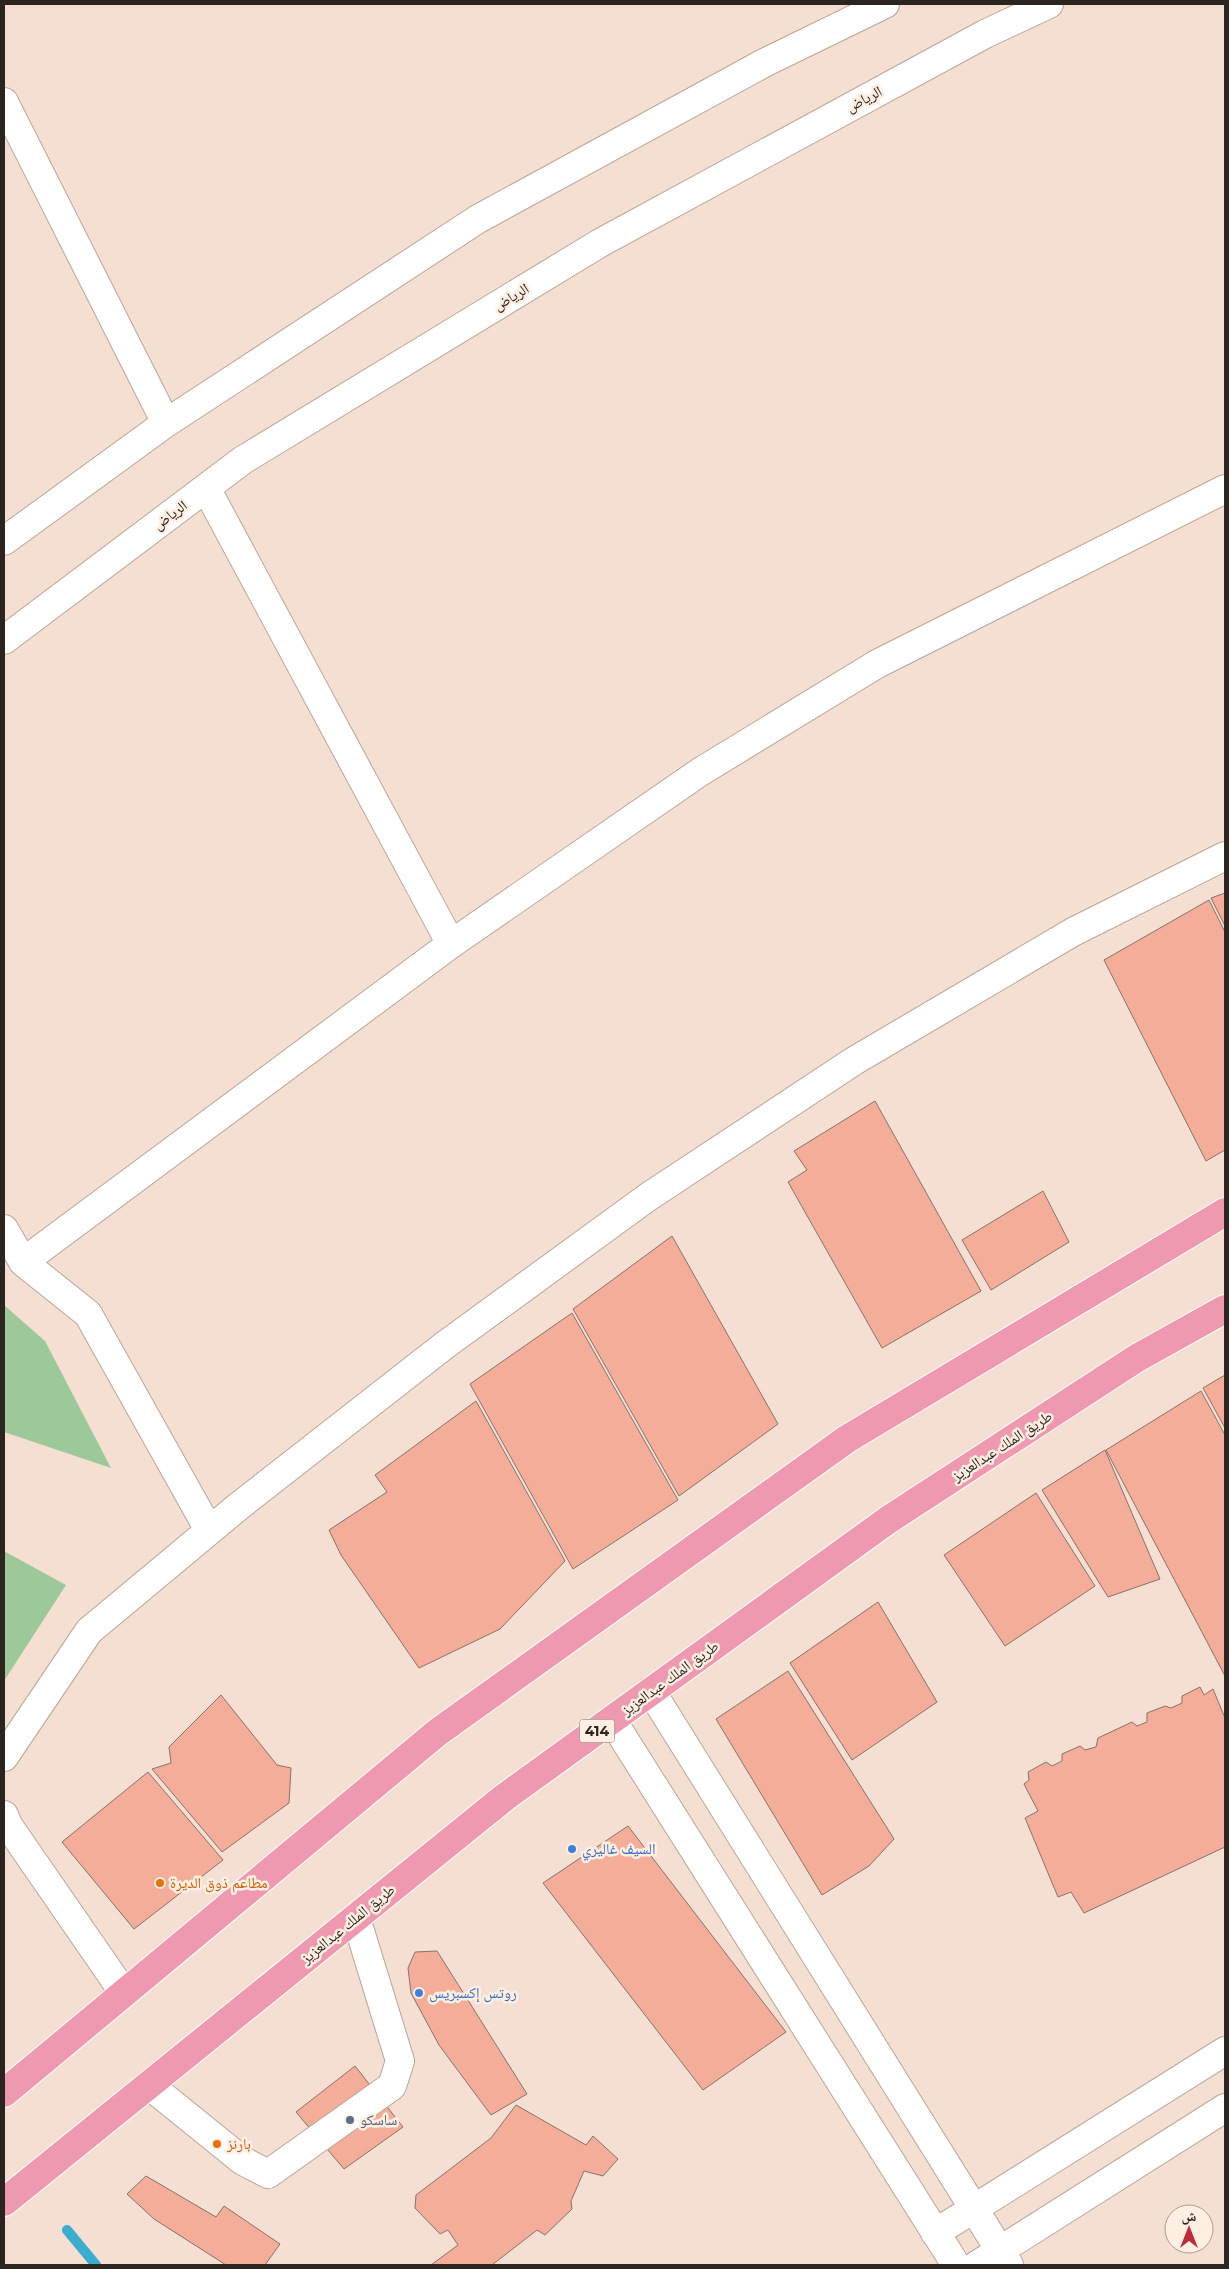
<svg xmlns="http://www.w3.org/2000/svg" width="1229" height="2269" font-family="Montserrat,'Noto Naskh Arabic',sans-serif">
<rect width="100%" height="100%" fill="#f5dfd2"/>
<path fill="#9dc99a" d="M4 1305 45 1341 111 1468 4 1432Z
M4 1551 66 1585 4 1681Z"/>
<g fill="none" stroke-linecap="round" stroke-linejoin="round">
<path stroke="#3aadcf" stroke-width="10" d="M67 2230 96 2265"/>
</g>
<path fill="#f4ad98" stroke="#89726b" d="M1225 893V926L1211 898Z
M1209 900 1225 932V1150L1206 1161 1104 960Z
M875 1101 981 1291 882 1348 788 1182 807 1170 794 1151Z
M1043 1191 1069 1242 991 1290 962 1240Z
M672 1236 778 1424 679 1496 573 1309Z
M572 1313 678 1500 573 1569 470 1384Z
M1225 1375V1428L1203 1388Z
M1201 1391 1225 1435V1676L1106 1450Z
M476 1401 565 1561 500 1629 419 1668 341 1555 329 1530 387 1492 375 1475Z
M1105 1450 1160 1579 1108 1597 1042 1490Z
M1036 1493 1095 1586 1005 1646 944 1555Z
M878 1602 937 1702 852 1760 790 1663Z
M788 1671 894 1839 869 1866 822 1895 716 1719Z
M1200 1687 1204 1695 1213 1689 1225 1718V1847L1084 1913 1071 1892 1058 1897 1025 1818 1038 1811 1024 1784 1029 1780 1028 1772 1046 1762 1052 1766 1062 1761V1754L1080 1746 1085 1750 1096 1747 1098 1738 1132 1722 1137 1726 1147 1722V1713L1165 1706 1171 1708 1182 1703V1696Z
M221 1695 277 1765 291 1768 289 1803 222 1852 152 1769 171 1763 169 1747Z
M148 1772 223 1860 134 1929 62 1842Z
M628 1826 786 2032 703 2090 543 1883Z
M437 1951 527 2094 491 2115 439 2045 411 1993 408 1968 415 1952Z
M355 2066 403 2127 344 2169 296 2112Z
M516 2105 586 2145 593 2136 618 2159 603 2176 584 2171 571 2201 572 2209 545 2235 537 2230 492 2265H431L458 2245 448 2230 440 2234 415 2208 416 2195 491 2138Z
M146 2176 216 2217 224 2206 280 2244 265 2265H226L154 2219 127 2194Z"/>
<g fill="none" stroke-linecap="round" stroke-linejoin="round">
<g stroke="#baa698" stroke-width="30">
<path id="minor" d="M4 102 166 423
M206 488 451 944
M4 541 166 423 478 219 764 63 885 4
M4 640 243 460 600 243 985 34 1049 4
M4 1229 23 1262 88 1314 209 1530
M23 1262 451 944 700 772 877 664 1225 489
M651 1691 1009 2265
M612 1720 956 2265
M4 1757 89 1631 239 1506 445 1345 648 1197 854 1061 1073 932 1225 856
M4 1815 8 1825 124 1993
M149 2085 243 2161 268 2174 392 2086 400 2061 356 1918
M935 2233 1225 2051
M977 2265 1225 2108"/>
</g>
<g stroke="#fff" stroke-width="30">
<path id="highway" d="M4 2093 438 1732 847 1439 1225 1212
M4 2202 505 1797 888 1520 1137 1358 1225 1309"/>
</g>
<use href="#minor" stroke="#fff" stroke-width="28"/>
<use href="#highway" stroke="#ee99af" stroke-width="28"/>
</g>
<g fill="#3f7fe0" stroke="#ffeee2" stroke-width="2">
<circle cx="572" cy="1849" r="5"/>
<circle cx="419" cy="1993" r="5"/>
</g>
<g fill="#e8710a" stroke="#ffeee2" stroke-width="2">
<circle cx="160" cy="1883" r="5"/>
<circle cx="217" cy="2144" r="5"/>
</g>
<circle fill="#5c6f8a" stroke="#ffeee2" stroke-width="2" cx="350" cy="2120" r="5"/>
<g text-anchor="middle" stroke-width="5" stroke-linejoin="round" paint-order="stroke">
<rect fill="#ffeee2" stroke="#6b615a" stroke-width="1" x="579.5" y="1719.5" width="35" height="23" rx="4"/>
<g font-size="14" font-weight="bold" fill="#2c241f">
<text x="597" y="1736">414</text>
</g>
<g font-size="15" fill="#2c241f" stroke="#ffeee2">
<text transform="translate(864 99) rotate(-28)" y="5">الرياض</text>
<text transform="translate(511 297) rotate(-31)" y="5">الرياض</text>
<text transform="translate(170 515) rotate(-37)" y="5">الرياض</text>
<text transform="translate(1002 1446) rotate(-33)" y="5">طريق الملك عبدالعزيز</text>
<text transform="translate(670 1678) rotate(-36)" y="5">طريق الملك عبدالعزيز</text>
<text transform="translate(348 1924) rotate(-39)" y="5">طريق الملك عبدالعزيز</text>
</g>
<g font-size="15" fill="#366cbe" stroke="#ffeee2" text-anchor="start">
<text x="582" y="1854">السيف غاليري</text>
<text x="429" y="1998">روتس إكسبريس</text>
</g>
<g font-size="15" fill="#c56008" stroke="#ffeee2" text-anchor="start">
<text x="170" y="1888">مطاعم ذوق الديرة</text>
<text x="227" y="2149">بارنز</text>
</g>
<g font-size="15" fill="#4e5e75" stroke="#ffeee2" text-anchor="start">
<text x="360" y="2125">ساسكو</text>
</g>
</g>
<rect width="1229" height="2269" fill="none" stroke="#2c241f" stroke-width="10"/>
<g transform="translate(1189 2229)"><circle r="24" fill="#ffeee2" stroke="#ab9d94"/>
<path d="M0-4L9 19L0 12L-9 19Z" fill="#bc2b36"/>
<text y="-8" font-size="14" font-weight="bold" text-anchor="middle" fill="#2c241f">ش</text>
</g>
</svg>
